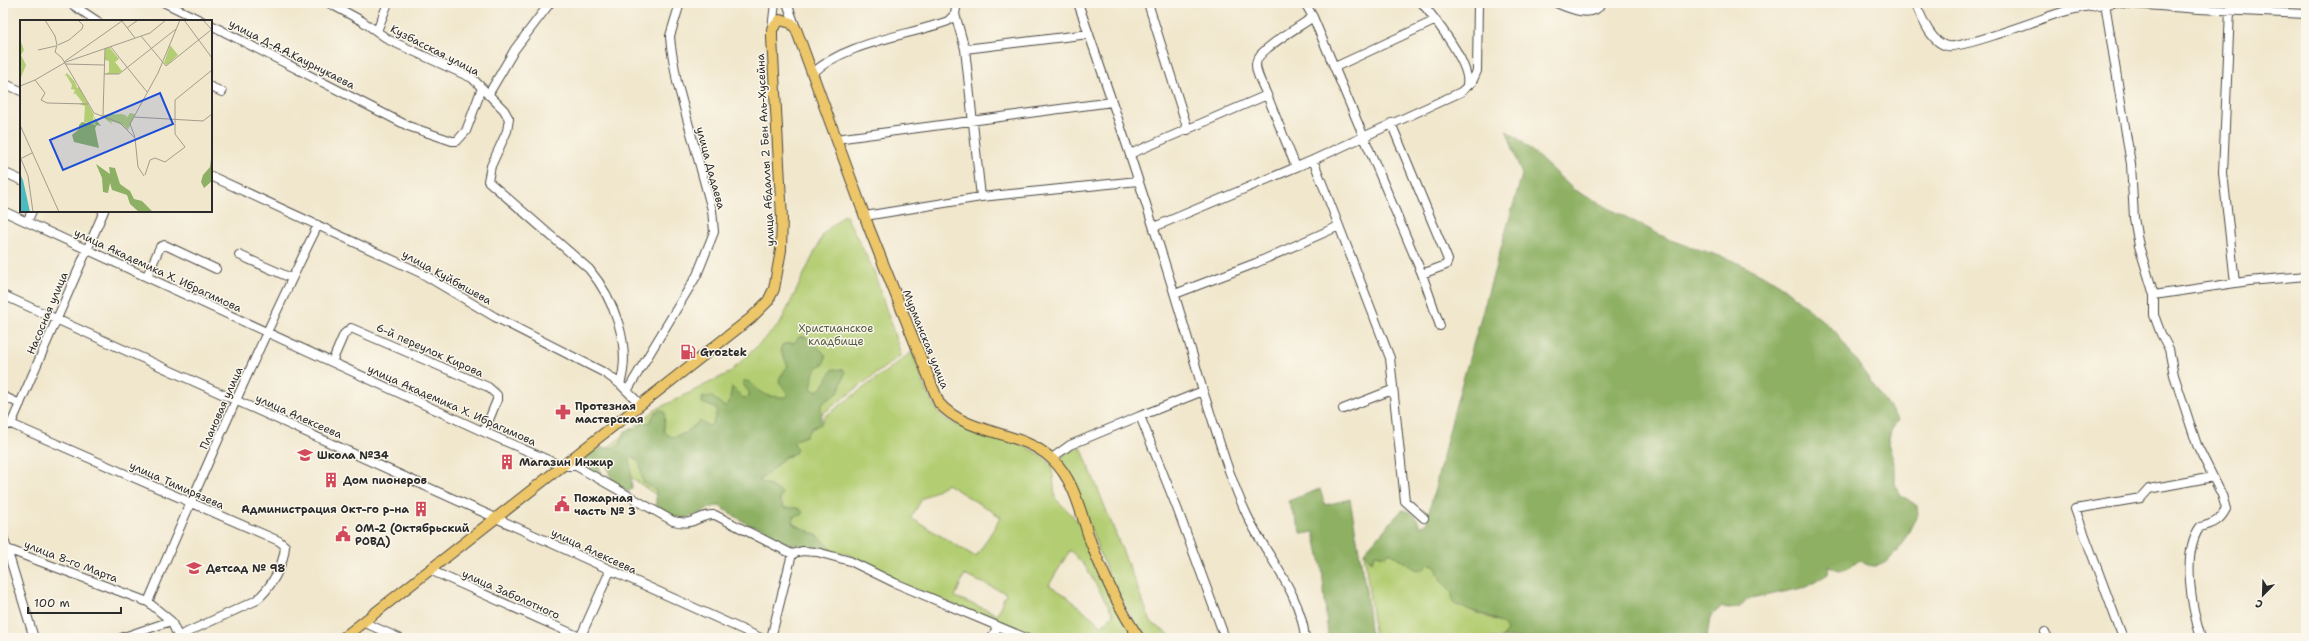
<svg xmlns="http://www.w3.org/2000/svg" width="2309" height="641" font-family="'Shantell Sans',sans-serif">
<rect width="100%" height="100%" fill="#fbf7ec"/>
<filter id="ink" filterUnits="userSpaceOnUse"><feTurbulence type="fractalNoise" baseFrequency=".025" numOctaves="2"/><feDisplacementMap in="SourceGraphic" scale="8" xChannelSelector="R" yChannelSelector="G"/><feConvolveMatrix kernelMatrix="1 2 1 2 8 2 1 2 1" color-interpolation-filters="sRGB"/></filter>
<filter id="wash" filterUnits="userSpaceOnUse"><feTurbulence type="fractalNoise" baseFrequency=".012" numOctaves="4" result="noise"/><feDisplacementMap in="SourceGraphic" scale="16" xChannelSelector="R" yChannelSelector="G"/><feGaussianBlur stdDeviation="0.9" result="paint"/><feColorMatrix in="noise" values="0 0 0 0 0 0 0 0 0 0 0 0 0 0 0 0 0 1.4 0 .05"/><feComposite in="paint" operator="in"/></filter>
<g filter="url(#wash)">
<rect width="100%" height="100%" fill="#f1e7cd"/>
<path fill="#b3cd72" stroke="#6f7c4e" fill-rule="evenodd" d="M845 214 873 269 901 355 686 516 599 455 655 410 729 373 780 324 824 233Z
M912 352C920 372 926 397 940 414 954 430 995 434 1016 442 1030 448 1041 455 1052 465L1055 498 1080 523 1135 638H1034L896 581 847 554 830 551 831 548 820 537 792 523 794 516 803 512 801 510 785 508 770 485 759 482 785 457 790 456 793 441C804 434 814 429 823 421V418ZM947 484 1001 517 976 557 911 518 922 499ZM1070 550 1085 566 1113 614 1102 626 1065 595 1049 585ZM964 575 1006 593 997 614 955 597Z
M1081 447 1151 622 1174 638H1142L1111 582 1075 487 1061 460 1065 452Z
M1364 552 1371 562 1375 554 1386 556 1389 552 1406 563 1433 564 1438 568 1441 580 1448 586 1452 593 1467 609 1498 621 1504 625 1507 630 1505 635 1501 638H1375Z"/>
<path fill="#8eb064" stroke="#5c6e48" d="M1507 131 1519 139 1574 190 1670 240 1732 260 1775 281 1835 331 1898 420 1891 431 1888 443 1895 467V484L1899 493 1917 506 1918 514C1907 533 1889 583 1859 560 1850 569 1841 574 1829 566L1828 574 1807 587 1746 600 1739 608 1727 609 1722 606 1710 617 1707 638H1501L1505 635 1507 630C1499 614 1467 612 1453 603 1452 584 1446 590 1440 578 1436 571 1439 565 1429 564L1423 570 1415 569 1389 552 1386 556 1375 554 1372 562 1364 552 1402 510C1414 512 1417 516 1420 527L1426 524 1456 404 1522 175Z
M800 336 809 338 826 355 824 364C810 369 814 378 811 389L816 391 822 388 833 369 844 370 845 373 838 393 825 401 821 406V424L811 428 806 436 793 441 797 449 795 453 785 457 759 481 780 491 782 493 779 501 784 508C792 509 796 505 803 512L802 515 794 516 792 523 820 537 831 548 830 551 783 542 763 528 749 525 719 506C712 506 707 510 701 513 684 521 669 519 656 504V490L643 482 640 464 633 456 630 457 632 489 628 492 612 481 605 461 603 460 599 464 601 475 599 477 578 463 580 457C586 453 594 449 601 448 609 448 613 449 620 445L625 431 637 428 643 422 649 423 655 413 660 410 665 412 664 432 672 437 686 433 699 421 709 426 713 423 717 411 715 408 702 403V398L711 396 725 407 729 403 732 387 743 398 749 397V392L742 383 744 381C751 380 756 389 762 393 770 397 778 397 787 397V392L779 382 780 377 788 366 780 350 783 344 794 343Z
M1320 489 1325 505 1350 499 1366 591 1371 638H1328L1322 568 1314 532 1302 534 1288 501Z"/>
</g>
<g filter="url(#ink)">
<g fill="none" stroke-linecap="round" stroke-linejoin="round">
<g stroke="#494743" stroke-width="10">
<path id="minor" d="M70 3 97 21
M165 3 202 21
M329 3 362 21 389 40 472 78 504 110 509 119 507 131 491 166 488 181 589 269C614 299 632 346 620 384
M787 3 796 28
M1078 3C1123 131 1166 260 1203 391
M1148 3 1188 130
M1422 3C1435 19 1471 65 1467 84
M1556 3C1570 9 1593 19 1602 3
M1915 3C1922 17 1930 42 1947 46 1961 49 2038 20 2056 14 2075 8 2093 5 2113 3
M2105 3 2131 164 2134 218 2139 246 2154 295V315L2161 334 2169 349 2174 375 2197 445 2222 495 2226 509C2220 521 2213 524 2200 527 2181 553 2192 609 2201 638
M2120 3 2199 9 2306 14
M2230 10 2223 173 2235 283
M955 14 965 49 981 197
M1313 17 1422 274 1446 265 1448 260 1391 123
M211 25 408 126 452 141H457L466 131 482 88
M772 29 775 3
M377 31 388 3
M965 49 1089 34
M1335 67 1436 20
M812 74C843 43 907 36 948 21L955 14 957 3
M3 83 21 91
M211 87 222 92
M488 95 515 49 550 3
M1267 95 1296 167
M836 139 1112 102
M1130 154 1267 95C1263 85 1253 70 1257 60 1262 47 1301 26 1313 17L1305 3
M3 172 21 180
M211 176 421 273 495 317 605 373 620 384 640 404
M3 211 484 432 562 466H576L673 521C697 527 696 514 715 515L792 554 802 551 817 552 850 561 895 583 1026 638
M865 216 981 197 1138 181
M27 222 32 211
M1339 226 1390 358 1405 501 1424 518
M1154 227 1313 160 1461 92 1472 82 1477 71 1478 3
M239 255 291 278
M1422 274 1440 326
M147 276 160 247 165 245 216 269
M1175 294 1256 263 1339 226 1313 160
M3 295 761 638
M2154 295 2249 281 2306 276
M332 362 344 334 351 328 488 387 497 395V400L484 432
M627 391 697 275 714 232 712 210 677 82 671 47 670 36 680 3
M3 396 20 404
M1343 409 1392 390
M1140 416 1203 391C1217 432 1228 475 1247 515 1265 554 1301 593 1305 638
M11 424 279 541 285 546C284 565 270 590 255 601L179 636
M11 424 104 211
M3 426 11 424
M1052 458 1070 445 1140 416 1177 508 1225 638
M3 536 34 638
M7 549 148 602 171 621 179 638
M430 570 582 638
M148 602C202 475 257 349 318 225
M363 622 399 638
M2045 632 2048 638
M121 638 171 621
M580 638 610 571
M771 638 792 554
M992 638 997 627
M2123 638 2075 509 2141 498 2149 489 2213 477"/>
</g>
<g stroke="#494743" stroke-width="12">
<path id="major" d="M343 638 751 318 768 301 774 289 781 250 782 218 772 38V29L780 20 791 23 796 29 869 228 939 403C968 436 1020 429 1052 459 1075 480 1081 515 1091 543 1104 576 1119 609 1139 638"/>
</g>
<use href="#minor" stroke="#fff" stroke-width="8"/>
<use href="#major" stroke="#ecc669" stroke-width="10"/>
</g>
</g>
<defs>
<g id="fuel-bare" transform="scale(1.2)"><path d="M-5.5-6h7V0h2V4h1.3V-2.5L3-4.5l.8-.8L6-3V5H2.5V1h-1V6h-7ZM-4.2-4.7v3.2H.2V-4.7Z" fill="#d1495b" stroke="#fbf7ec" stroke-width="2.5" paint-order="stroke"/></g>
<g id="pharmacy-bare" transform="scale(1.2)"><path d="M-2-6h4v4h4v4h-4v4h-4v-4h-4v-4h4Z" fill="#d1495b" stroke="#fbf7ec" stroke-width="2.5" paint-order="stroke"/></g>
<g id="school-bare" transform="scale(1.2)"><path d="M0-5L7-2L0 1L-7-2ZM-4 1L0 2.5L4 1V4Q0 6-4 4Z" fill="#d1495b" stroke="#fbf7ec" stroke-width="2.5" paint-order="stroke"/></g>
<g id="building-bare" transform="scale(1.2)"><path d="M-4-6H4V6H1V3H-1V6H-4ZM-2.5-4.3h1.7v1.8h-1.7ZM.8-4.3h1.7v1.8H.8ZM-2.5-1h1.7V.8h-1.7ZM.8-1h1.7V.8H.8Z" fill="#d1495b" stroke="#fbf7ec" stroke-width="2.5" paint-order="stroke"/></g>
<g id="civic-bare" transform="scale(1.2)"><path d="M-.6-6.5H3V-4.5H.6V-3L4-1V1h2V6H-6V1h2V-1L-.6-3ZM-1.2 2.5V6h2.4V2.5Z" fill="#d1495b" stroke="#fbf7ec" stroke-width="2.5" paint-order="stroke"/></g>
</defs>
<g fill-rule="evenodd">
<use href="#fuel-bare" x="688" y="352"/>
<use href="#pharmacy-bare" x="563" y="412"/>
<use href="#school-bare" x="305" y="455"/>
<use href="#building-bare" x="507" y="462"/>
<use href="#building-bare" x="331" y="480"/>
<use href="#civic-bare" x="562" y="504"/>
<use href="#building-bare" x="421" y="509"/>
<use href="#civic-bare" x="343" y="534"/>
<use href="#school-bare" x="194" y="568"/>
</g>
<g text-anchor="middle" stroke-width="3" stroke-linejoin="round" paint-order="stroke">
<g font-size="11" fill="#2b2b2b" stroke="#fbf7ec">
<text transform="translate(435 50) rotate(27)" y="4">Кузбасская улица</text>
<text transform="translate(292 54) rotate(27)" y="4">улица Д-А.А.Каурнукаева</text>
<text transform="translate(765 150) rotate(-93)" y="4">улица Абдаллы 2 Бен Аль-Хусейна</text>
<text transform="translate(711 168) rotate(75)" y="4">улица Дадаева</text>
<text transform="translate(158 270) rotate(25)" y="4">улица Академика Х. Ибрагимова</text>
<text transform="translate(447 277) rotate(29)" y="4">улица Куйбышева</text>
<text transform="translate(47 313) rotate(-67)" y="4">Насосная улица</text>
<text transform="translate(926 339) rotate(68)" y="4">Мурманская улица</text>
<text transform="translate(430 350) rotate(24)" y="4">6-й переулок Кирова</text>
<text transform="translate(452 405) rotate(24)" y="4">улица Академика Х. Ибрагимова</text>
<text transform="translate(221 408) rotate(-66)" y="4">Плановая улица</text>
<text transform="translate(299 416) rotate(24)" y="4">улица Алексеева</text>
<text transform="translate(177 485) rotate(24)" y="4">улица Тимирязева</text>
<text transform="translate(594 551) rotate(25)" y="4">улица Алексеева</text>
<text transform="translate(71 561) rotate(21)" y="4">улица 8-го Марта</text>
<text transform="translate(511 594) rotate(24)" y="4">улица Заболотного</text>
</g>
<g font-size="11" fill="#545c40" stroke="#fbf7ec">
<text x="836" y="332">Христианское<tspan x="836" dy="13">кладбище</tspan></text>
</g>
<g font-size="11" font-weight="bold" fill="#2b2b2b" stroke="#fbf7ec" text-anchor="start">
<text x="700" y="356">Groztek</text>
<text x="575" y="410">Протезная<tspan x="575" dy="13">мастерская</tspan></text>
<text x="317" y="459">Школа №34</text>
<text x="519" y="466">Магазин Инжир</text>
<text x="343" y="484">Дом пионеров</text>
<text x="574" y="502">Пожарная<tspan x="574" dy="13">часть № 3</tspan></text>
<text x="409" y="513" text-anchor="end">Администрация Окт-го р-на</text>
<text x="355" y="532">ОМ-2 (Октябрьский<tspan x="355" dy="13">РОВД)</tspan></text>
<text x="206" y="572">Детсад № 98</text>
</g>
</g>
<g transform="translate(20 20)">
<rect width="192" height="192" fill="#f1e7cd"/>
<path d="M1 22 4 30 1 35 6 45 0 60ZM150 25 158 35 147 45 144 43ZM89 27 99 39 95 42 102 51 98 54H85L89 52V41L85 40V29ZM47 53 55 62 57 68 59 67 74 95 73 99 77 105 64 102 65 86 59 84 63 83 55 73 53 75 55 70 51 69 52 65 46 55 44 56ZM110 93 115 94 108 110 103 105 91 101 92 104 80 95 102 94 107 96 106 99Z" fill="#b3cd72"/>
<path d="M74 97 81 106 77 105 75 108 79 128 54 122 52 115 59 109V105L62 102 76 105ZM191 139H192V161L184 168 181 162 183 155 190 147ZM76 144 90 154 89 147 95 148 100 164 110 171 114 179 122 181 133 192H119L110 184 107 175 92 170 90 163 88 173 83 172 82 158Z" fill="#8eb064"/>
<path d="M0 154 3 160 10 192H0Z" fill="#4bbac1"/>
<path fill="none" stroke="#a29c8c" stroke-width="1" d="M25 0 35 16 37 25M164 0 192 38M183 0 192 10M107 8 118 0M121 16 146 46 191 10M37 25 35 32 42 38 74 93 100 103 115 118M38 25 49 20 62 9 63 5 58 0M90 26 127 72M18 30 36 26M44 42 102 1 115 18M45 44 84 45M84 54H99L156 9M15 60 25 73 21 80 27 83 68 84M0 66 15 60 46 42 130 13 146 0M83 95 85 28M114 97 183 101 192 94M0 105 39 192M115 117 110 104 138 53 160 0M115 118 118 147 124 156M0 139 12 133M1 139 8 156 13 192M125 155 130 140 135 138 145 142 165 127 155 114V80L192 50"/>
<path fill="#1d4ed8" fill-opacity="0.15" stroke="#1d4ed8" stroke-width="2" d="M140 73 153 104 43 150 30 120Z"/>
<rect width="192" height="192" fill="none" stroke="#2b2b2b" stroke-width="2"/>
</g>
<rect width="2309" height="641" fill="none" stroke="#fbf7ec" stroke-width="16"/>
<g transform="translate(2263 595) rotate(203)" stroke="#fbf7ec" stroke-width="3" paint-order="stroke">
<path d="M0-3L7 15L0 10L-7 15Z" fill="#2b2b2b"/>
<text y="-6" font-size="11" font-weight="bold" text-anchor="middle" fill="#2b2b2b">С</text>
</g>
<path d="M28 607v6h93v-6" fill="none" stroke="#2b2b2b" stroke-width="2"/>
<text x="34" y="607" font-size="12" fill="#2b2b2b" stroke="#fbf7ec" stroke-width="3" paint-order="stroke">100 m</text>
</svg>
